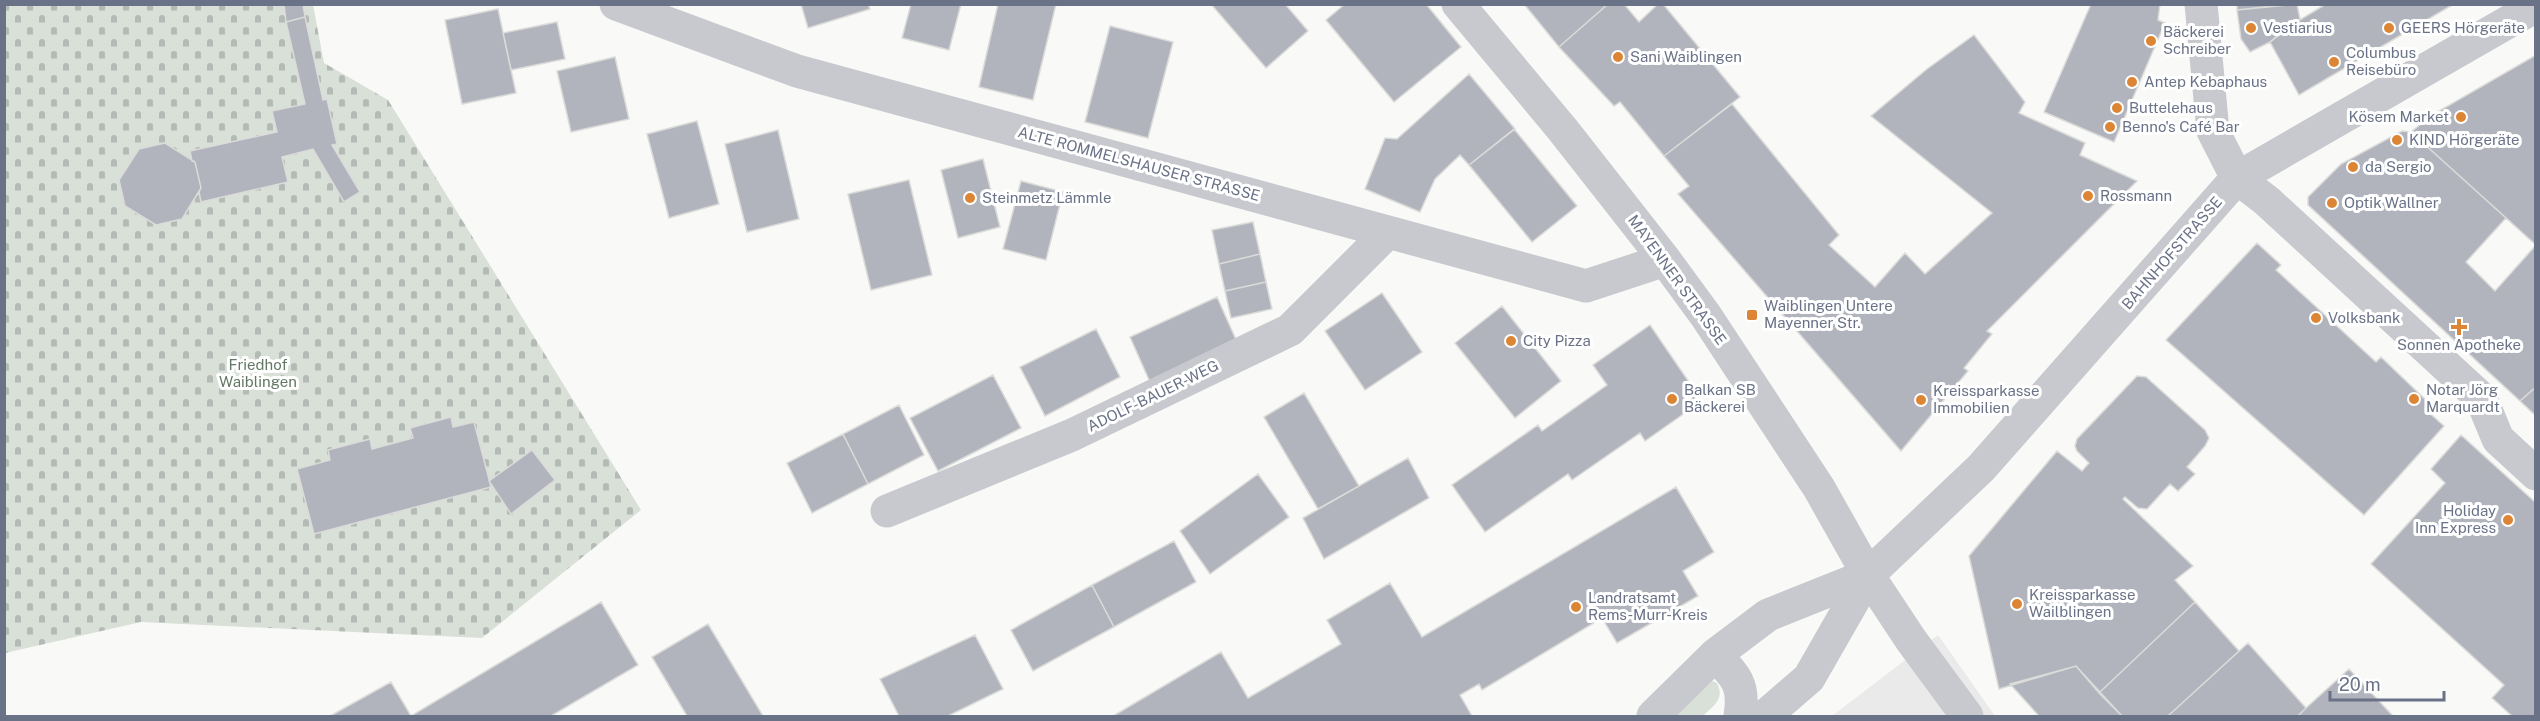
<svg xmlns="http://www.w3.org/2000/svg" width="2540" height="721" font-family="'Public Sans',sans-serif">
<defs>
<pattern id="cemetery-stones" width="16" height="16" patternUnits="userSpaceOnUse" patternTransform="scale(1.5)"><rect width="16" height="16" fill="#d9e0d8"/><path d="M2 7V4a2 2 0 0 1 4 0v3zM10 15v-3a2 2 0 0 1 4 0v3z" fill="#b4bab5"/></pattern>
</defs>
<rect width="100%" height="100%" fill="#f9f9f7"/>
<path fill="#eaeaea" d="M1938 635 1995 716H1832Z"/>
<path fill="#d9e0d8" d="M1710 680 1717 683C1725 699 1714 705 1703 716H1667Z"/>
<path fill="url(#cemetery-stones)" d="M4 5H313L324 63 388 100 641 510 482 638 141 622 5 653Z"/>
<path fill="#b1b4bd" stroke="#dbdbd9" stroke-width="1.5" d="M284 4H303L305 17 286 22Z
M801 4H868L870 9 808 28Z
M911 4H961L949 50 902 38Z
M998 4H1056L1033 100 979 87Z
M1211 4H1285L1308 31 1266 68Z
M1345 4H1426L1461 47 1394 102 1326 20Z
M1524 4H1608L1559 47Z
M1608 4H1624L1639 22 1658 4H1663L1740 97 1664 156 1620 102 1614 106 1559 47Z
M2091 4H2160L2158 20 2165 23 2114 142 2044 112Z
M2237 4H2290L2237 10Z
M2297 4 2300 19 2270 42 2250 52 2241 39 2237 10Z
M2326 4H2454L2299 95 2270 42 2288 27Z
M498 9 516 93 462 104 445 20Z
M305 17 323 100 327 99 337 144 332 145 360 192 344 202 313 149 282 157 288 182 201 202 199 192 201 188 195 162 192 161 190 151 277 132 272 111 305 104 286 22Z
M557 22 565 59 511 70 503 33Z
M1110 26 1173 42 1148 138 1085 122Z
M1974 35 2025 102 2019 113 2085 143 2080 155 2137 181 1987 331 1992 334 1964 368 1968 371 1901 451 1678 194 1689 186 1664 156 1732 104 1839 235 1829 245 1875 287 1905 253 1925 274 1992 213 1871 116 1927 69Z
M2536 55V245L2411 132 2432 115Z
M615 57 629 119 571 132 557 71Z
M1469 74 1515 129 1469 165 1460 155 1435 179 1420 212 1365 189 1385 138 1397 139Z
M697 121 719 204 669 218 647 134Z
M1514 129 1577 206 1532 242 1469 165Z
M778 130 799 219 747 232 725 144Z
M2402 131 2411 132 2506 218 2466 262 2495 291 2536 245V387L2520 401 2308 205V197L2341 164Z
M165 143 195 162 201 188 182 219 156 225 125 206 119 180 139 149Z
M983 159 1000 227 958 238 941 170Z
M909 180 932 275 871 290 848 194Z
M1021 181 1063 192 1046 260 1003 249Z
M1253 222 1260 254 1219 264 1212 230Z
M2257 243 2281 265 2276 270 2376 362 2381 357 2430 404 2425 409 2444 426 2364 515 2166 340Z
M1260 254 1266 282 1225 291 1219 264Z
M1266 282 1272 309 1231 318 1225 291Z
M1382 293 1422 352 1365 390 1325 331Z
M1217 297 1237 342 1150 382 1130 337Z
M1502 306 1561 381 1515 418 1455 343Z
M1650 325 1702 401 1645 441 1640 433 1572 480 1568 474 1485 532 1452 485 1538 425 1542 431 1607 385 1593 365Z
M1096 329 1120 377 1045 416 1020 367Z
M993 375 1021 428 938 471 910 418Z
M2137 376 2146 377 2205 430 2209 438 2205 446 2187 467 2195 474 2178 491 2170 484 2147 509 2138 508 2125 497 2123 499 2193 566 2175 580 2195 602 2099 693 2076 666 1999 689 1969 556 2057 451 2082 471 2089 463 2077 451 2075 446 2077 439Z
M2536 387V416L2520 401Z
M1304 393 1359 486 1318 509 1264 417Z
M899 405 924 455 868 484 843 434Z
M451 417 453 427 474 422 491 487 314 534 297 469 330 460 328 450 370 439 372 449 413 438 410 428Z
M843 434 868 484 812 513 787 463Z
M2461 435 2536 503V716H2512L2492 698 2504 685 2371 564 2445 483 2431 469Z
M532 450 555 480 511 514 489 481Z
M1408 458 1429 498 1324 559 1303 518Z
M1258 474 1289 517 1210 574 1180 531Z
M1676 487 1714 552 1683 571 1698 596 1617 643 1602 618 1482 690 1479 684 1460 695 1472 716H1113L1221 652 1248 698 1341 644 1327 620 1390 583 1422 637Z
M1174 541 1196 582 1114 627 1092 585Z
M1092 585 1114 627 1033 671 1011 630Z
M601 602 638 665 551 716H330L391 682 411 716Z
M2195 602 2239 651 2168 716H2122L2099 693Z
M708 624 763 716H687L652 657Z
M975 635 1003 689 948 716H899L880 679Z
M2248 643 2306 708 2298 716H2168Z
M2076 666 2122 716H2039L2010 684Z
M2349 669 2393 716H2298L2306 708Z"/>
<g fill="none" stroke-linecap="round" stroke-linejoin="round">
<path stroke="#c8c9ce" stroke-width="33" d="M616 4 797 71 1586 286 1665 260
M1458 4 1563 130 1665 260 1706 316 1819 488 1868 575 1911 640 1967 716
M2201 4 2213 131 2237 178 2267 201 2481 398 2498 439 2536 474
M887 511 1072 435 1290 330 1388 232"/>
<path stroke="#c8c9ce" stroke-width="33" d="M1715 655C1736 676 1745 685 1740 716
M1653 716 1715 655 1768 615 1868 575
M1765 716 1809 678 1868 575 1981 468 2237 178 2536 6"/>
</g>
<g fill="#dc8534" stroke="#fff" stroke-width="2">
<circle cx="2251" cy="28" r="6"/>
<circle cx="2389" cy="28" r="6"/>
<circle cx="2151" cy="41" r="6"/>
<circle cx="1618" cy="57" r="6"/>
<circle cx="2334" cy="62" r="6"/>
<circle cx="2132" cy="82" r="6"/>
<circle cx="2117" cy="108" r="6"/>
<circle cx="2461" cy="117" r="6"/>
<circle cx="2110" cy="127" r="6"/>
<circle cx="2397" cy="140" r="6"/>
<circle cx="2353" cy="167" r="6"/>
<circle cx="2088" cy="196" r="6"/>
<circle cx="970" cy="198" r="6"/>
<circle cx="2332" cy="203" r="6"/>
<rect x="1746" y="309" width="12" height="12" rx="3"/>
<circle cx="2316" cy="318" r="6"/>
<path d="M2456 318h6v6h6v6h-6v6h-6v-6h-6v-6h6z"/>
<circle cx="1511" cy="341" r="6"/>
<circle cx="1672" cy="399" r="6"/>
<circle cx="2414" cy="399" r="6"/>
<circle cx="1921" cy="400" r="6"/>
<circle cx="2508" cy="520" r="6"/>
<circle cx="2017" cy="604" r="6"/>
<circle cx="1576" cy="607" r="6"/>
</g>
<g text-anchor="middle" stroke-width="6" stroke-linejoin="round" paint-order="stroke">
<g font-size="15" fill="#6a7287" stroke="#fff" text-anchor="start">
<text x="2263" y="33">Vestiarius</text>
<text x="2401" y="33">GEERS Hörgeräte</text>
<text x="2163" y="37">Bäckerei<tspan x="2163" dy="17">Schreiber</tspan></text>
<text x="2346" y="58">Columbus<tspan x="2346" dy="17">Reisebüro</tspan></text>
<text x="1630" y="62">Sani Waiblingen</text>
<text x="2144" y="87">Antep Kebaphaus</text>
<text x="2129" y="113">Buttelehaus</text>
<text x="2449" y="122" text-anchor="end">Kösem Market</text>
<text x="2122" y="132">Benno's Café Bar</text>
<text x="2409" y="145">KIND Hörgeräte</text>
<text x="2365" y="172">da Sergio</text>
<text x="2100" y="201">Rossmann</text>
<text x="982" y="203">Steinmetz Lämmle</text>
<text x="2344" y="208">Optik Wallner</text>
<text x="1764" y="311">Waiblingen Untere<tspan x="1764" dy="17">Mayenner Str.</tspan></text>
<text x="2328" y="323">Volksbank</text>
<text x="1523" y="346">City Pizza</text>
<text x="2459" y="350" text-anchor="middle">Sonnen Apotheke</text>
<text x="1684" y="395">Balkan SB<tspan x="1684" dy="17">Bäckerei</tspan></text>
<text x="2426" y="395">Notar Jörg<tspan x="2426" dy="17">Marquardt</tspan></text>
<text x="1933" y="396">Kreissparkasse<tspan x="1933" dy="17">Immobilien</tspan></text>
<text x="2496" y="516" text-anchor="end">Holiday<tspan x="2496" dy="17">Inn Express</tspan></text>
<text x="2029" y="600">Kreissparkasse<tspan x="2029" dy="17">Wailblingen</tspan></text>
<text x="1588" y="603">Landratsamt<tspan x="1588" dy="17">Rems-Murr-Kreis</tspan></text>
</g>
<g font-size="15" fill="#6a7287" stroke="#fff">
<text transform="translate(1139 164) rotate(15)" y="5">ALTE ROMMELSHAUSER STRASSE</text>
<text transform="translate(2172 253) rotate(-49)" y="5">BAHNHOFSTRASSE</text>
<text transform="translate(1677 280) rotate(54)" y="5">MAYENNER STRASSE</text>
<text transform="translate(1153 396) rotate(-26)" y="5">ADOLF-BAUER-WEG</text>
</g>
<g font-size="15" fill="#647965" stroke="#fff">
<text x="258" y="370">Friedhof<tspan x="258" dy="17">Waiblingen</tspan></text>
</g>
</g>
<rect width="2540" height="721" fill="none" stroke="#6a7287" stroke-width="12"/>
<path d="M2330 691v9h114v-9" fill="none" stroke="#6a7287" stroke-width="3"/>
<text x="2339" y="691" font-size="18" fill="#6a7287" stroke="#ffffff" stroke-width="4.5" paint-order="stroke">20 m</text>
</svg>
